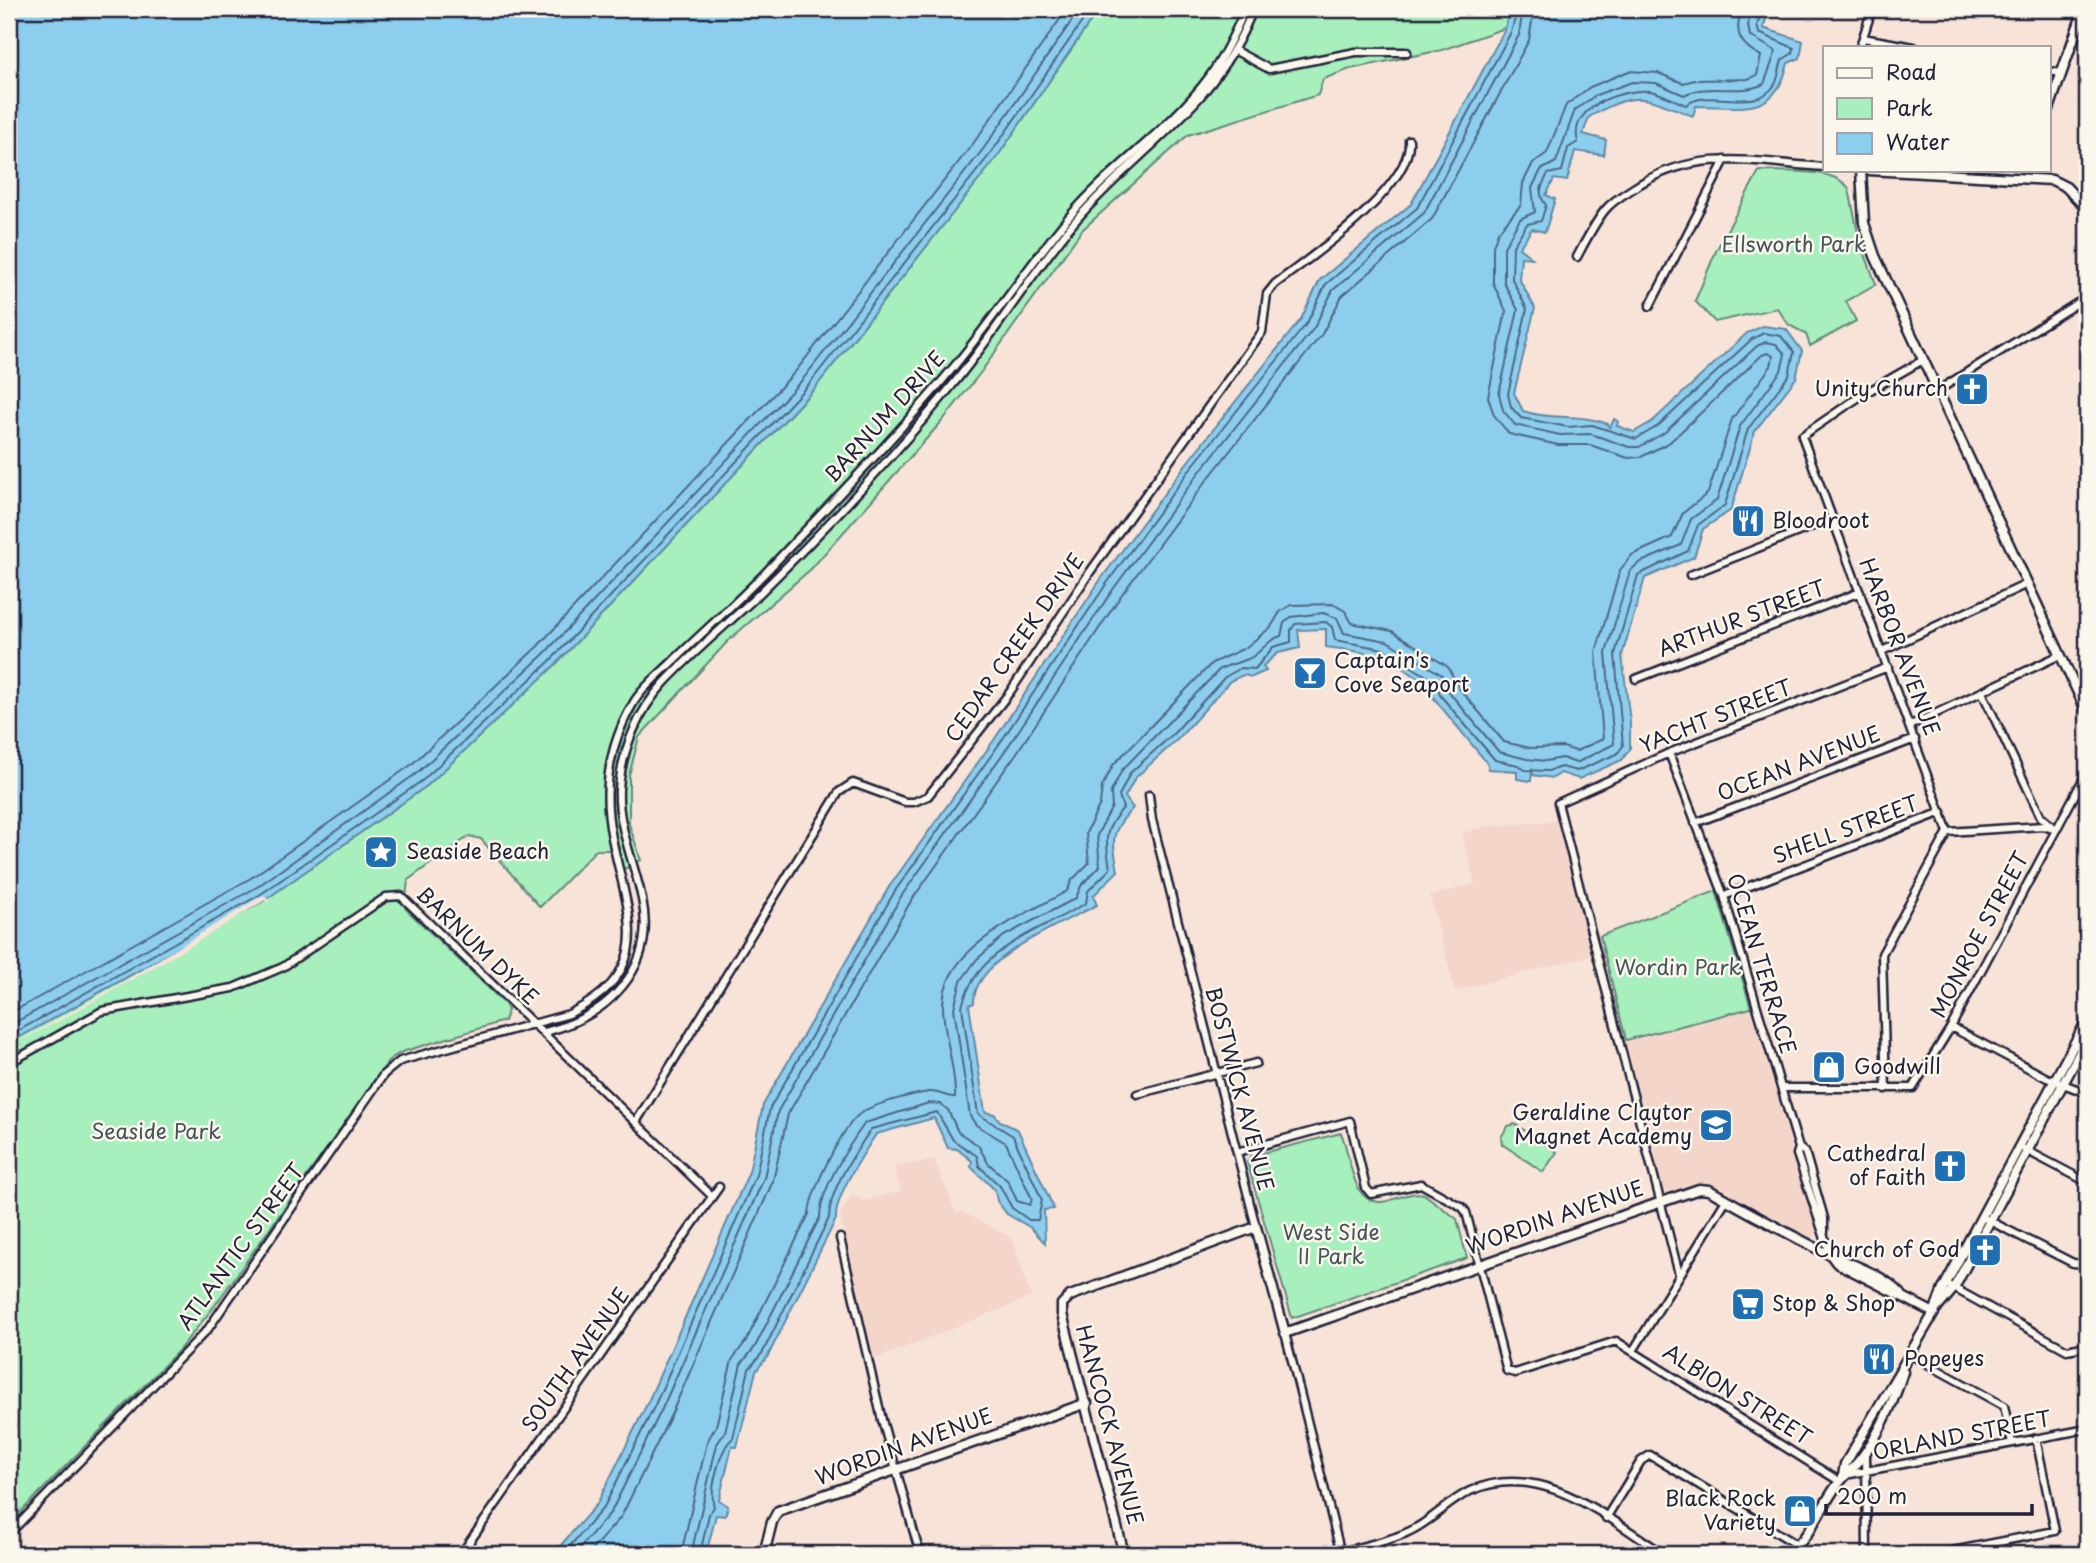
<svg xmlns="http://www.w3.org/2000/svg" width="2096" height="1563" font-family="'Playpen Sans',sans-serif">
<rect width="100%" height="100%" fill="#f7e3d8"/>
<filter id="ink" filterUnits="userSpaceOnUse"><feTurbulence type="fractalNoise" baseFrequency=".0143" numOctaves="2"/><feDisplacementMap in="SourceGraphic" scale="14" xChannelSelector="R" yChannelSelector="G"/><feConvolveMatrix kernelMatrix="1 2 1 2 8 2 1 2 1" color-interpolation-filters="sRGB"/></filter>
<g filter="url(#ink)">
<path fill="#f4d5ca" d="M1557 821 1592 955 1455 991 1430 896 1475 884 1462 833 1490 826Z
M1751 1008 1817 1232 1813 1239 1724 1191 1705 1184H1693L1672 1194 1663 1189 1625 1042Z
M934 1159 956 1213 963 1212 1012 1238 1031 1297 873 1360 840 1215 852 1194 863 1201 901 1191 894 1168Z"/>
<path fill="#a7efbc" stroke="#64887c" stroke-width="2" d="M1099 9H1505L1509 14 1505 28 1442 50 1350 69 1323 79 1318 95 1188 135 1082 230 981 372 943 420 811 569 729 640 639 737 629 775V824L641 860 617 873 610 850H596L540 907 481 839 469 836 408 880 405 908 505 1004 508 1010 504 1021 402 1052 390 1059 214 1307 179 1350 9 1524V1043L265 900 428 785 555 665 814 389 997 157Z
M1759 171C1783 172 1836 167 1849 189L1859 238 1876 284 1846 301 1856 321 1810 346 1806 334 1789 325 1777 308 1715 322 1695 301 1716 251Z
M1716 891 1751 1008 1626 1040 1600 936Z
M1515 1124 1557 1152 1543 1172 1502 1144 1501 1137 1508 1126Z
M1341 1133C1352 1156 1350 1210 1387 1201 1398 1198 1413 1191 1424 1194L1457 1219 1467 1258 1292 1318 1247 1162 1251 1156Z"/>
<path fill="#8dceee" stroke="#6289a6" stroke-width="2" d="M9 9H1099L997 157 814 389 555 665 428 785 265 900 9 1043Z
M1505 9H1770L1763 28 1803 41 1800 58 1788 63C1775 118 1743 106 1696 106L1693 116C1644 97 1638 89 1589 117L1583 134 1606 140 1604 155 1575 151 1567 181 1554 179 1546 195 1555 199 1545 232 1532 229 1519 248 1532 258 1521 257 1519 279 1535 308 1514 393 1523 411C1552 421 1581 413 1608 424L1610 428 1614 419 1618 421 1617 426 1634 432 1653 421 1747 333 1763 326 1786 329 1802 351 1796 378 1755 431 1731 510 1703 529 1694 557 1645 578 1622 655 1630 722V749L1622 760 1579 779 1561 773 1553 778 1533 775 1532 767 1531 781 1517 779V771L1488 769V764L1433 697 1432 688C1390 657 1377 653 1326 647V629L1298 630 1300 648 1278 653 1263 666 1266 671 1252 677 1243 675 1230 681 1179 738 1135 778 1125 797 1133 808C1110 832 1112 839 1118 871L1093 896 1097 905C1062 923 972 959 974 1003L969 1005 985 1112 994 1114 1000 1121 1018 1130 1054 1209 1044 1210 1045 1243 1031 1228 1007 1214 997 1201 995 1190 971 1167 972 1161 957 1149 948 1148 934 1118 876 1134C863 1155 835 1195 836 1219L768 1356 756 1371 737 1447H732L719 1500 728 1506 725 1516 716 1515 706 1554H553L597 1504 648 1402 749 1172 763 1105 889 887 994 740 1101 579 1186 464 1301 319 1320 280 1411 204 1505 29 1509 14Z"/>
<path fill="#f7e3d8" d="M263 895 269 900 267 903 265 900 189 947 61 1020 9 1047 114 987Z"/>
<g fill="none" stroke-linecap="round" stroke-linejoin="round">
<path stroke="#4d6783" stroke-width="2" d="M9 1014 251 878 411 765 537 647 795 372 975 141 1067 9
M9 1026 257 887 417 773 544 654 803 379 984 148 1080 9
M9 1036 261 894 423 780 550 661 809 384 991 153 1091 9
M563 1554 604 1507 655 1405 756 1175 770 1108 895 891 1000 743 1107 583 1191 468 1307 323 1326 284 1417 208 1511 32 1516 15 1514 9
M574 1554 611 1512 662 1409 764 1178 778 1111 902 895 1007 748 1114 588 1198 474 1314 328 1333 290 1424 213 1519 35 1523 9
M588 1554 621 1517 672 1413 773 1181 788 1114 911 901 1016 754 1122 594 1207 480 1322 334 1342 296 1432 219 1529 40 1534 9
M681 1554 707 1442 716 1426 732 1360 746 1341 809 1214C810 1193 843 1125 861 1113 873 1104 913 1094 929 1092 939 1091 947 1098 955 1097 956 1067 943 1036 943 1006 943 946 1024 916 1067 891L1072 880 1089 863 1086 833 1100 804 1102 787 1113 765 1212 663 1245 648 1271 627 1280 612 1291 605 1333 604 1345 611 1352 623 1392 631 1448 667 1459 688 1504 742 1530 748 1563 747 1576 751 1603 739 1596 652 1620 570 1632 555 1672 537 1683 513 1708 493 1732 419 1771 366 1773 356 1768 353 1762 355 1670 442 1641 457 1628 458 1590 445H1558L1509 434 1494 415 1488 397 1506 311 1493 283V246L1498 232 1521 205 1523 183 1533 163 1547 153 1566 105 1590 87 1629 71 1658 73 1683 83 1695 80 1748 79 1757 75 1761 56C1740 45 1733 33 1742 9
M691 1554 717 1444 725 1432 741 1364 755 1347 820 1217C820 1190 849 1145 865 1123L929 1103 941 1104 948 1110 958 1132 978 1145 988 1163 1008 1181 1017 1201 1030 1205 1032 1199 1006 1143 976 1125 970 1116 954 1008 961 981 977 959 1004 936 1076 898 1081 886 1100 866 1097 835 1112 807 1111 792 1122 770 1220 669C1230 664 1238 663 1248 659 1260 655 1266 640 1281 636L1284 623 1291 617 1323 613 1337 618 1344 633 1387 641 1442 675 1449 692 1499 752 1527 759 1546 761 1562 758 1576 763 1614 744 1606 653 1630 571 1639 563 1681 545 1691 519 1717 500 1740 426 1781 371 1785 354 1776 344 1766 342 1757 346 1664 433 1639 447H1629L1591 434 1560 435 1515 425 1503 410 1499 394 1518 310 1504 283V247L1520 219 1535 212 1532 188 1541 170 1556 162 1575 110 1596 95 1632 82 1656 83 1684 95C1708 82 1739 96 1764 84L1776 51 1750 36 1748 25 1753 9
M700 1554 709 1514 714 1507C709 1491 720 1448 733 1438L749 1369 763 1352 829 1218C829 1189 855 1154 871 1129L937 1112 953 1140 977 1156 979 1166 1000 1186 1012 1208 1029 1220H1038L1042 1200 1013 1136 978 1114 962 1007C975 949 1039 931 1086 903L1088 891 1110 869C1106 840 1102 832 1123 808L1119 796 1130 773 1174 733 1225 677 1241 668 1255 669 1273 647 1291 642V630L1295 624 1326 622 1332 627 1335 640 1383 649 1436 682 1440 695 1495 760 1518 765 1525 770 1548 771 1561 767 1577 771 1617 754 1623 746 1615 654 1638 575 1688 551 1698 525 1725 505 1748 429 1789 375 1794 352 1781 336 1764 333 1752 339 1658 426 1636 439 1592 425 1568 427 1521 418 1511 407 1508 394 1527 309 1512 279 1513 246 1527 224 1541 221 1546 205C1537 194 1541 186 1548 174L1562 171 1568 148 1578 142C1568 106 1623 89 1650 91 1662 93 1675 101 1686 105 1709 87 1754 114 1774 86 1779 79 1779 68 1782 60L1793 53 1794 48 1759 33 1757 25 1763 9"/>
<g stroke="#22223b" stroke-width="11">
<path id="street" d="M1863 38 1914 47
M1860 47 1872 9
M1234 50 1269 69 1356 52H1407
M2049 71 2061 73
M1577 257C1585 242 1594 224 1605 210 1614 199 1628 192 1640 184 1701 147 1757 163 1825 167
M1650 306 1725 160
M1923 360 1862 395 1802 436 1948 832
M1937 391 2087 297
M2084 465 2087 462
M1690 575 1831 519
M1882 651 2027 584
M1636 679 1860 592
M1982 692 2041 817 2054 828
M1911 725 2060 655
M1669 753 1724 896 1799 1148 1805 1152 1824 1218V1232
M1149 795 1152 820 1256 1227
M1695 823 1915 739
M1724 896 1942 812
M1951 1027 2047 1078 2087 1093
M545 1032C608 1016 657 969 642 899 635 864 617 826 619 789 622 749 638 711 665 682 695 650 730 622 761 592 827 527 891 459 950 388 995 334 1031 273 1077 219 1142 145 1215 108 1253 9
M9 1063 102 1011 233 988 283 967 386 897 401 896 712 1196
M1781 1088H1913L1951 1027 2087 772
M1886 1089 1882 954 1948 832 2043 826 2056 830
M1137 1094 1256 1063
M636 1122 839 792 853 783 905 802H914L928 796 1010 692 1090 572 1262 332 1267 294 1275 284C1311 257 1413 187 1409 140
M1799 1148 1797 1154 1830 1254
M2024 1149 2087 1182
M1237 1152 1350 1121 1366 1188 1371 1194 1421 1184 1462 1207 1466 1212 1507 1371 1515 1373 1616 1341 1839 1481
M1986 1219 2073 1263 2087 1264
M840 1238 882 1420 920 1554
M1679 1274 1558 803 1669 753 1888 667
M1950 1286 2067 1350 2087 1346
M1285 1333 1341 1554
M1633 1351 1726 1200
M1911 1355 2004 1406 2012 1443
M1866 1451 1867 1554
M1845 1475 2087 1429
M1606 1518 1641 1461 1650 1455 1799 1546
M9 1534 208 1329 384 1074 400 1061 569 1014C659 969 627 914 612 838 602 791 609 744 634 702 643 687 660 674 673 661 704 631 736 603 766 572 829 505 893 440 952 369 993 320 1028 266 1069 217 1112 166 1170 130 1209 77 1225 55 1235 33 1245 9
M1341 1552C1363 1546 1387 1542 1408 1532 1431 1522 1447 1502 1470 1491 1541 1459 1607 1518 1664 1554
M461 1554 719 1187
M1937 1554 2055 1531 2036 1438"/>
</g>
<g stroke="#22223b" stroke-width="13">
<path id="secondary" d="M2049 109 2084 9
M1861 170 1864 223 1875 256 2087 712
M1869 170 2052 180 2066 187 2087 209
M1831 1255 1837 1263 1934 1313
M1938 1307 1954 1288 2087 1039
M1843 1476 1845 1464 1934 1313 1943 1289 2087 1020
M764 1554 772 1522 778 1511 1087 1403
M1124 1554 1062 1314V1304L1070 1296 1256 1227 1285 1333 1699 1189 1709 1190C1746 1211 1783 1231 1820 1250 1847 1264 1879 1271 1901 1294
M1788 1554C1809 1538 1820 1510 1835 1488 1840 1480 1846 1475 1853 1468 1876 1443 1893 1404 1903 1372"/>
</g>
<use href="#street" stroke="#fbf7ec" stroke-width="6"/>
<use href="#secondary" stroke="#fbf7ec" stroke-width="8"/>
</g>
</g>
<defs>
<g id="church-square" transform="scale(1.75)"><rect x="-9" y="-9" width="18" height="18" rx="4" fill="#1f6fb2" stroke="#fbf7ec"/><path d="M-1.2-6h2.4v3.5h3.3v2.4h-3.3V6h-2.4V-.1h-3.3v-2.4h3.3Z" fill="#fff"/></g>
<g id="restaurant-square" transform="scale(1.75)"><rect x="-9" y="-9" width="18" height="18" rx="4" fill="#1f6fb2" stroke="#fbf7ec"/><path d="M-5-6h1v4h1v-4h1v4h1v-4h1v5L-1.5 .5V6h-2V.5L-5-1ZM5-6V6H3V1.5H1.5Q1.5-4 5-6Z" fill="#fff"/></g>
<g id="bar-square" transform="scale(1.75)"><rect x="-9" y="-9" width="18" height="18" rx="4" fill="#1f6fb2" stroke="#fbf7ec"/><path d="M-6-5H6L.8 .8V4.5H3.5V6h-7V4.5H-.8V.8Z" fill="#fff"/></g>
<g id="sight-square" transform="scale(1.75)"><rect x="-9" y="-9" width="18" height="18" rx="4" fill="#1f6fb2" stroke="#fbf7ec"/><path d="M0-6L1.8-2.2L6-1.7L2.9 1.2L3.7 5.4L0 3.3L-3.7 5.4L-2.9 1.2L-6-1.7L-1.8-2.2Z" fill="#fff"/></g>
<g id="shop-square" transform="scale(1.75)"><rect x="-9" y="-9" width="18" height="18" rx="4" fill="#1f6fb2" stroke="#fbf7ec"/><path d="M-5-2.5h2.3a2.7 3.5 0 0 1 5.4 0H5L5.5 6h-11ZM-1.5-2.5h3a1.5 2.3 0 0 0-3 0Z" fill="#fff"/></g>
<g id="school-square" transform="scale(1.75)"><rect x="-9" y="-9" width="18" height="18" rx="4" fill="#1f6fb2" stroke="#fbf7ec"/><path d="M0-5L7-2L0 1L-7-2ZM-4 1L0 2.5L4 1V4Q0 6-4 4Z" fill="#fff"/></g>
<g id="supermarket-square" transform="scale(1.75)"><rect x="-9" y="-9" width="18" height="18" rx="4" fill="#1f6fb2" stroke="#fbf7ec"/><path d="M-6-5.5h2.5l.6 2H6L4.5 2H-2.5L-4.4-4H-6ZM-1.5 3.2a1.3 1.3 0 1 0 .1 0ZM3 3.2a1.3 1.3 0 1 0 .1 0Z" fill="#fff"/></g>
</defs>
<g fill-rule="evenodd">
<use href="#church-square" x="1972" y="389"/>
<use href="#restaurant-square" x="1748" y="521"/>
<use href="#bar-square" x="1310" y="673"/>
<use href="#sight-square" x="381" y="852"/>
<use href="#shop-square" x="1829" y="1067"/>
<use href="#school-square" x="1716" y="1125"/>
<use href="#church-square" x="1950" y="1166"/>
<use href="#church-square" x="1985" y="1250"/>
<use href="#supermarket-square" x="1748" y="1304"/>
<use href="#restaurant-square" x="1879" y="1359"/>
<use href="#shop-square" x="1800" y="1511"/>
</g>
<g text-anchor="middle" stroke-width="5" stroke-linejoin="round" paint-order="stroke">
<g font-size="21" fill="#43555b" stroke="#fbf7ec">
<text x="1794" y="252">Ellsworth Park</text>
<text x="1678" y="975">Wordin Park</text>
<text x="156" y="1139">Seaside Park</text>
<text x="1331" y="1240">West Side<tspan x="1331" dy="24">II Park</tspan></text>
</g>
<g font-size="21" fill="#22223b" stroke="#fbf7ec" text-anchor="start">
<text x="1948" y="396" text-anchor="end">Unity Church</text>
<text x="1772" y="528">Bloodroot</text>
<text x="1334" y="668">Captain's<tspan x="1334" dy="24">Cove Seaport</tspan></text>
<text x="406" y="859">Seaside Beach</text>
<text x="1854" y="1074">Goodwill</text>
<text x="1692" y="1120" text-anchor="end">Geraldine Claytor<tspan x="1692" dy="24">Magnet Academy</tspan></text>
<text x="1926" y="1161" text-anchor="end">Cathedral<tspan x="1926" dy="24">of Faith</tspan></text>
<text x="1960" y="1257" text-anchor="end">Church of God</text>
<text x="1772" y="1311">Stop &amp; Shop</text>
<text x="1904" y="1366">Popeyes</text>
<text x="1776" y="1506" text-anchor="end">Black Rock<tspan x="1776" dy="24">Variety</tspan></text>
</g>
<g font-size="21" fill="#22223b" stroke="#fbf7ec">
<text transform="translate(885 417) rotate(-48)" y="7">BARNUM DRIVE</text>
<text transform="translate(1742 619) rotate(-21)" y="7">ARTHUR STREET</text>
<text transform="translate(1899 647) rotate(69)" y="7">HARBOR AVENUE</text>
<text transform="translate(1015 648) rotate(-55)" y="7">CEDAR CREEK DRIVE</text>
<text transform="translate(1716 717) rotate(-22)" y="7">YACHT STREET</text>
<text transform="translate(1799 764) rotate(-21)" y="7">OCEAN AVENUE</text>
<text transform="translate(1846 830) rotate(-21)" y="7">SHELL STREET</text>
<text transform="translate(1980 935) rotate(-62)" y="7">MONROE STREET</text>
<text transform="translate(477 946) rotate(44)" y="7">BARNUM DYKE</text>
<text transform="translate(1761 964) rotate(73)" y="7">OCEAN TERRACE</text>
<text transform="translate(1239 1089) rotate(75)" y="7">BOSTWICK AVENUE</text>
<text transform="translate(1555 1218) rotate(-19)" y="7">WORDIN AVENUE</text>
<text transform="translate(241 1247) rotate(-54)" y="7">ATLANTIC STREET</text>
<text transform="translate(576 1360) rotate(-55)" y="7">SOUTH AVENUE</text>
<text transform="translate(1737 1395) rotate(32)" y="7">ALBION STREET</text>
<text transform="translate(1109 1425) rotate(75)" y="7">HANCOCK AVENUE</text>
<text transform="translate(1962 1436) rotate(-11)" y="7">ORLAND STREET</text>
<text transform="translate(904 1447) rotate(-20)" y="7">WORDIN AVENUE</text>
</g>
</g>
<rect width="2096" height="1563" fill="none" stroke="#fbf7ec" stroke-width="35"/>
<rect x="18" y="18" width="2061" height="1528" fill="none" stroke="#22223b" stroke-width="2.5" filter="url(#ink)"/>
<rect x="1823" y="46" width="228" height="126" fill="#fbf7ec" stroke="#a4a2a5" stroke-width="2"/>
<rect x="1837" y="68" width="35" height="10" fill="#fbf7ec" stroke="#a4a2a5" stroke-width="2"/>
<text x="1886" y="80" font-size="21" fill="#22223b">Road</text>
<rect x="1837" y="98" width="35" height="21" fill="#a7efbc" stroke="#a4a2a5" stroke-width="2"/>
<text x="1886" y="116" font-size="21" fill="#22223b">Park</text>
<rect x="1837" y="133" width="35" height="21" fill="#8dceee" stroke="#a4a2a5" stroke-width="2"/>
<text x="1886" y="150" font-size="21" fill="#22223b">Water</text>
<path d="M1826 1504v10h206v-10" fill="none" stroke="#22223b" stroke-width="3.5"/>
<text x="1837" y="1504" font-size="21" fill="#22223b" stroke="#fbf7ec" stroke-width="5" paint-order="stroke">200 m</text>
</svg>
